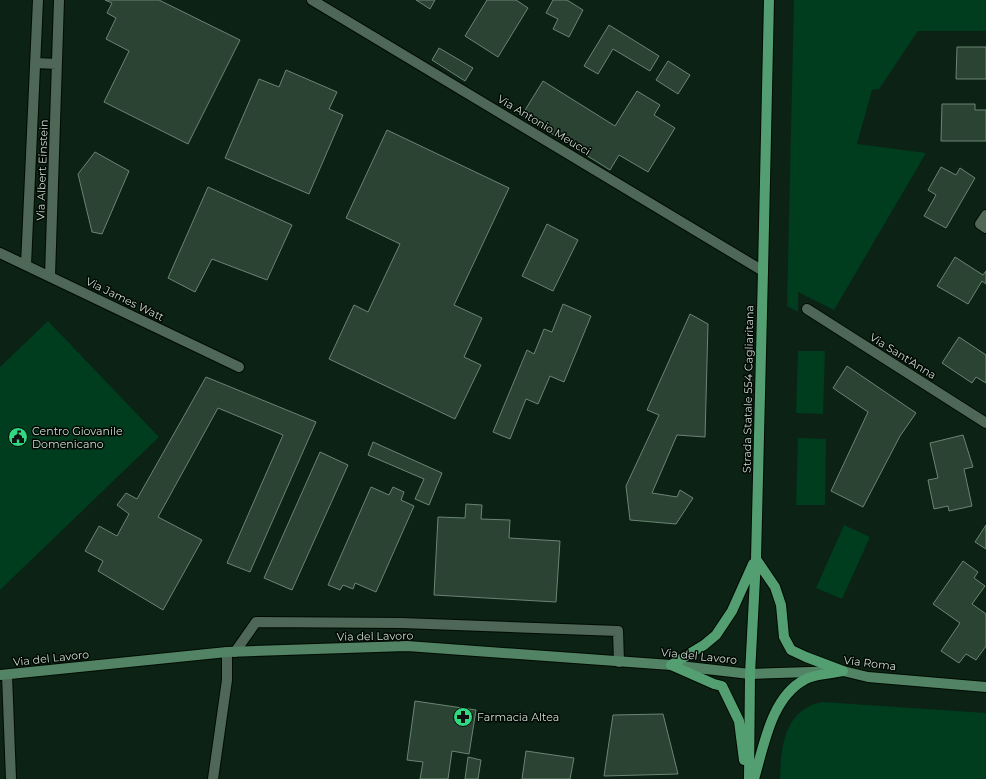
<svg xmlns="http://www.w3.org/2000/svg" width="986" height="779" font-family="Montserrat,sans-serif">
<rect width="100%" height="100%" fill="#0b2214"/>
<path fill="#003c1e" d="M794 0H986V31H918L879 89 872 90 857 144 926 153 834 310 798 292V312L787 306Z
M48 321 159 437 0 590V367Z
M798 351H825L823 414 796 413Z
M798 438 826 439 825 505H796Z
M844 525 870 537 842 599 816 588Z
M823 702 986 713V779H780C781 753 782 721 808 707 812 704 818 703 823 702Z"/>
<path fill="#2b4333" stroke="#6a8572" d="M105 0H159L240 40 188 144 104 102 129 51 106 39 116 18 107 13 112 3Z
M416 0H435L430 9Z
M487 0H516L528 8 498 57 465 36Z
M553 0H567L583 10 569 37 553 29 558 19 546 13Z
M609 25 659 56 650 71 613 49 598 74 584 66Z
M957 47H986V79H956Z
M439 48 473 68 465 81 432 60Z
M668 61 690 75 678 94 656 80Z
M286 70 337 92 329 109 343 115 309 194 225 158 259 79 279 87Z
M543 81 615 126 637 91 660 105 654 115 675 128 648 172 619 155 610 170 522 115Z
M942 104H975V110H986V141H941Z
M387 130 509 188 454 305 482 318 464 357 481 365 455 419 329 359 354 305 368 312 400 244 346 218Z
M95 152 129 171 102 234 92 232 78 174Z
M941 167 956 175 960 168 975 178 946 228 924 216 936 195 928 190Z
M208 187 292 225 267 280 212 259 195 292 168 278Z
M547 224 578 240 553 291 522 276Z
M955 257 983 275 986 271V284L982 281 968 304 937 286Z
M563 304 591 316 564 382 550 376 538 404 526 399 510 439 493 432 527 350 534 354 544 329 552 332Z
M690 314 708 324 705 437 677 435 652 493 677 497 680 490 693 498 676 524 630 520 626 486 659 415 647 410Z
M959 337 986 355V383L976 377 972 383 942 363Z
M847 366 916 413 900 436 863 507 831 491 868 412 833 388Z
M206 377 316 422 250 572 227 563 283 435 218 408 158 517 202 540 163 610 98 571 103 561 85 551 99 526 117 536 129 514 117 505 126 493 137 499Z
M963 435 973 467 964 469 972 506 949 511 948 506 934 509 928 480 938 478 930 443Z
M373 442 442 473 429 505 415 499 424 479 368 455Z
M320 452 348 465 292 590 264 578Z
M371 487 389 495 393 487 404 492 401 500 414 506 376 592 355 583 353 589 343 585 340 590 328 585Z
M466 504 482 505 481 519 510 520 509 538 560 541 556 602 434 595 438 517 465 518Z
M986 525V549L975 542Z
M963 561 978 572 974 578 985 586 972 604 986 614V646L976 660 966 654 959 663 941 651 960 623 933 604Z
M415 701 476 710 469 754 452 751 448 779H420L423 762 407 760Z
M663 714 678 774 604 776 613 715Z
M526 751 574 758 570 779H522Z
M468 757 481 760 478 779H465Z"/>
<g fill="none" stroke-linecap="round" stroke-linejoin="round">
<g stroke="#000b02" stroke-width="12">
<path id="service" d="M235 652 256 622 402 623 618 631 619 662"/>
</g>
<g stroke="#000b02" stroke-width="12">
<path id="minor" d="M312 0 763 271
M35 63 57 64
M986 215 980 224 986 228
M0 253 239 367
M26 265 38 0
M50 276 59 0
M807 309 986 423
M7 675 11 779
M213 779 227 680V652"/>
</g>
<g stroke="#000b02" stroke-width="12">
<path id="secondary" d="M0 675 227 652 407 646 671 665 750 674 843 671 868 677 986 687"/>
</g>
<g stroke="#000b02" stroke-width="12">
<path id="primary" d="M756 559 775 587 781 605 784 637 791 650 806 657 843 671
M671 665 714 684 722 686 739 721 744 760
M671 665 704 645 716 635 732 611 753 564
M749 779 750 674 756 559 763 271 769 0
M754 779C764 746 771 698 804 680 816 673 829 675 842 671"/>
</g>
<use href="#service" stroke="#4e6756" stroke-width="10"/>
<use href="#minor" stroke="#4e6756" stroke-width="10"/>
<use href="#secondary" stroke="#518364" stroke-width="10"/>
<use href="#primary" stroke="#539f71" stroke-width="10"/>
</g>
<defs>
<g id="civic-disc" transform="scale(1)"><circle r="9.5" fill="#31d882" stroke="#020904"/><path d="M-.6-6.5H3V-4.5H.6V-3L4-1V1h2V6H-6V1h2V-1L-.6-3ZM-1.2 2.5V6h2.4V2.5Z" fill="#111"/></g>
<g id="pharmacy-disc" transform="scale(1)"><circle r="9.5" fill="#31d882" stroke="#020904"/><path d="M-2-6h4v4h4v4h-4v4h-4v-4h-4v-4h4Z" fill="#111"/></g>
</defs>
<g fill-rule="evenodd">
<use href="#civic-disc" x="18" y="437"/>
<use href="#pharmacy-disc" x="463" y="717"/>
</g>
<g text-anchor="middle" stroke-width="3" stroke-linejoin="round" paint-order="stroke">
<g font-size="11" fill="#cedcd2" stroke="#020904">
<text transform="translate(544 125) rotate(31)" y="4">Via Antonio Meucci</text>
<text transform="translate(42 170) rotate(-88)" y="4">Via Albert Einstein</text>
<text transform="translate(125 299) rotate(26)" y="4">Via James Watt</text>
<text transform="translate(903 356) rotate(32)" y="4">Via Sant'Anna</text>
<text transform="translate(748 389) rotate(-89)" y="4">Strada Statale 554 Cagliaritana</text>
<text transform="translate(375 636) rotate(-1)" y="4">Via del Lavoro</text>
<text transform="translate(699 656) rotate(6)" y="4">Via del Lavoro</text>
<text transform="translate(51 658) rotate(-6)" y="4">Via del Lavoro</text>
<text transform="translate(870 663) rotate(7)" y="4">Via Roma</text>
</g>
<g font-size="11" fill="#cedcd2" stroke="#020904" text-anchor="start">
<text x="32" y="435">Centro Giovanile<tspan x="32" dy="13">Domenicano</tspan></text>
<text x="477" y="721">Farmacia Altea</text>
</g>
</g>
</svg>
